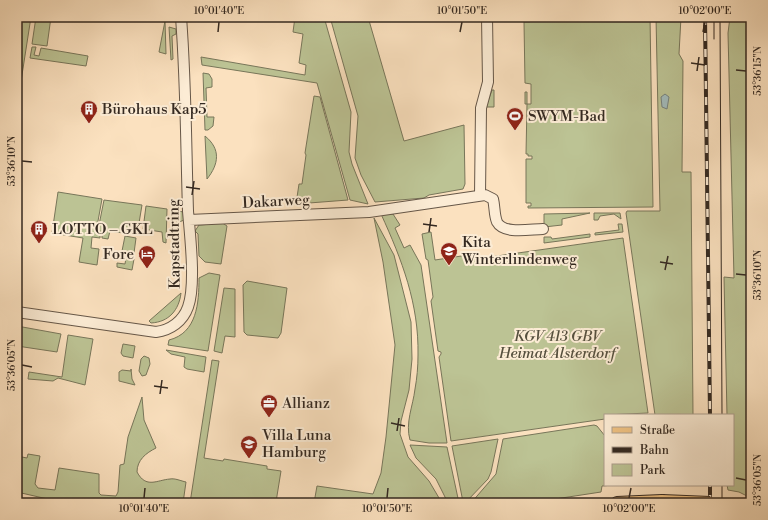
<svg xmlns="http://www.w3.org/2000/svg" width="768" height="520" font-family="'Libre Bodoni',serif">
<rect width="100%" height="100%" fill="#fbe1bf"/>
<filter id="stains"><feTurbulence type="fractalNoise" baseFrequency=".005" numOctaves="4"/><feColorMatrix values="0 0 0 0 .2 0 0 0 0 .09 0 0 0 0 .02 0 0 0 .5 -.17"/></filter>
<radialGradient id="worn" r=".72"><stop offset=".6" stop-color="#630" stop-opacity="0"/><stop offset="1" stop-color="#630" stop-opacity=".3"/></radialGradient>
<path fill="#bcc394" stroke="#78765a" d="M18 17H31L17 107V24Z
M36 17H51L47 46 32 44Z
M295 17H324L351 112 349 152 352 164 368 204 350 200 317 83 202 65 201 57 305 75 306 65 299 63 303 34 293 32Z
M330 17H368L404 141 464 125 465 184 463 189 429 195 424 198 375 202 361 175 355 158 358 116Z
M530 17H650L653 207 528 208V206H531V203H526V159H532V156H528V154H526L527 104H525V92H527V104H531V84L525 83 524 22H530Z
M656 17H681L679 54 683 61 682 172H691L693 415H655L626 213 627 211H660Z
M730 17H751V498L739 492 728 490 727 485H733V415H727L724 277 734 278 728 33Z
M165 21 166 54 159 52Z
M169 27 176 29V34L172 36 173 59 171 60Z
M32 47H36L34 55 39 56 41 48 88 56 86 66 30 58Z
M203 73 209 74 212 79V87L206 88 207 117H214L213 126 208 130H205Z
M492 90H494V107H486Z
M314 96 320 97 348 200 296 204 299 184H302L306 155 305 153Z
M205 136C221 149 219 164 207 179Z
M58 192 102 199 96 232 100 233V238L92 237 91 248 99 249 97 265 79 262 83 238 52 233Z
M104 200 142 205 137 235 110 231 108 239 102 238V232L98 230Z
M146 206 167 209 166 243 163 242 162 232 143 229Z
M177 211 184 212V220L177 223Z
M590 213 562 219V225L544 227V214Z
M594 213H620L621 219 614 214 600 216 598 220H594Z
M381 214H393L400 225 395 228 404 248 410 245 421 265 447 443H429L410 440C405 423 413 406 415 389 417 378 418 367 418 355 419 304 402 260 381 214Z
M374 218 394 255 411 322 412 359 409 390 401 421 400 434 408 457 429 481 442 503H295L296 500 314 503 317 486 373 494 381 473 386 437 395 345 383 262Z
M218 220 227 226 221 264 205 262 199 256 198 234 195 231 199 225 213 224Z
M618 224H622L623 232 595 235V233L619 230Z
M431 232 435 260 468 255 469 260 623 238 648 413 605 415V419L451 441 439 357 441 354V352L438 351 431 301 433 297 428 260 426 259 422 234Z
M590 234V237L544 243V237H551L552 239Z
M125 236 136 238 134 253 122 251Z
M126 258 134 259 132 270 117 267V263L125 264Z
M209 273 220 275 208 351 168 345 169 340C197 333 199 303 199 278Z
M247 281 287 288 281 333 278 338 247 335 244 332 243 285Z
M224 288 235 289V337L225 336 222 353 214 351Z
M181 293C179 310 169 322 151 323L149 321Z
M17 326 61 334 57 352 17 346Z
M68 335 93 339 85 385 58 378 53 381 28 379 29 372 62 377Z
M123 344 135 346 133 358 123 356 121 353Z
M166 350 206 357 204 372 187 369 184 367 185 357 171 354Z
M144 356 149 358 150 364 146 375 142 376 139 371 141 359Z
M212 360 219 361 204 458 223 461 224 459 267 466V469L281 471 276 502 280 503H190Z
M131 369 132 379 135 385 119 381V372L122 370 131 371Z
M142 397 144 420 156 448C146 453 137 460 137 472 146 489 157 480 170 479 175 478 181 481 186 482L183 503H65L17 492V452V456L27 458 28 454 40 456 35 484 38 488 55 490 59 468 99 474V493L101 495 116 496 118 492 120 465 124 464 128 437Z
M594 425 597 426 605 436V485H613L602 486 601 492 529 503H471L496 474 503 439Z
M498 439 491 472 488 479 466 502H463L452 446Z
M410 445 447 447 459 503H448L436 479 416 458Z"/>
<path fill="#a2bbbb" stroke="#76817d" d="M665 94 669 97 667 109 662 107 661 97Z"/>
<g fill="none" stroke-linecap="round" stroke-linejoin="round">
<g stroke="#665748" stroke-width="12">
<path id="minor" d="M480 195 481 108 488 82 487 17
M189 220 369 212 485 195 493 199C495 207 494 215 497 222 504 235 531 229 543 229
M17 312 156 332C171 330 183 321 188 307 196 285 190 236 188 211 186 146 186 82 181 17"/>
</g>
<g stroke="#342921" stroke-width="14">
<path id="major" d="M617 503 662 501"/>
</g>
<use href="#minor" stroke="#fcecd5" stroke-width="10"/>
<use href="#major" stroke="#eec080" stroke-width="12"/>
<path stroke="#342921" stroke-width="1" d="M714 17V39
M720 17 722 415
M722 485V503"/>
<g stroke="#342921" stroke-width="4">
<path id="rail" d="M705 17 710 415
M710 503V485"/>
</g>
<use href="#rail" stroke="#fcecd5" stroke-width="2.5" stroke-dasharray="8" stroke-linecap="butt"/>
<g stroke="#342921" stroke-width="14" stroke-linecap="butt">
<path id="major-bridge" d="M662 501 710 503"/>
</g>
<use href="#major-bridge" stroke="#eec080" stroke-width="12"/>
</g>
<path fill="none" stroke="#342921" stroke-width="1.5" d="M218 32 219 22M460 32 462 22M703 32 705 22M691 63 705 65M736 70 746 71M697 71 699 57M22 161 32 162M186 187 200 189M192 195 194 181M423 224 437 226M429 232 431 218M660 262 673 264M665 270 668 256M736 274 746 275M22 365 32 367M154 386 168 388M160 394 162 380M391 423 405 426M397 431 399 418M736 478 746 480M144 498 145 488M387 498 388 488M629 498 631 488"/>
<defs>
<g id="building-pin" transform="scale(0.9)"><path d="M0 17L-7.5 6A9.5 9.5 0 1 1 7.5 6Z" fill="#8f2418" stroke="#fcecd5"/><path d="M-4-6H4V6H1V3H-1V6H-4ZM-2.5-4.3h1.7v1.8h-1.7ZM.8-4.3h1.7v1.8H.8ZM-2.5-1h1.7V.8h-1.7ZM.8-1h1.7V.8H.8Z" fill="#fff"/></g>
<g id="stadium-pin" transform="scale(0.9)"><path d="M0 17L-7.5 6A9.5 9.5 0 1 1 7.5 6Z" fill="#8f2418" stroke="#fcecd5"/><path d="M0-5a6.5 5 0 1 0 0 10a6.5 5 0 1 0 0-10ZM-3.5-1.8h7v3.6h-7Z" fill="#fff"/></g>
<g id="school-pin" transform="scale(0.9)"><path d="M0 17L-7.5 6A9.5 9.5 0 1 1 7.5 6Z" fill="#8f2418" stroke="#fcecd5"/><path d="M0-5L7-2L0 1L-7-2ZM-4 1L0 2.5L4 1V4Q0 6-4 4Z" fill="#fff"/></g>
<g id="hotel-pin" transform="scale(0.9)"><path d="M0 17L-7.5 6A9.5 9.5 0 1 1 7.5 6Z" fill="#8f2418" stroke="#fcecd5"/><path d="M-6-4.5h1.5V1H6V5H4.5V3h-9V5H-6ZM-4 0a1.8 1.8 0 1 1 3.6 0ZM.5 0V-2.5h3Q6-2.5 6 0Z" fill="#fff"/></g>
<g id="office-pin" transform="scale(0.9)"><path d="M0 17L-7.5 6A9.5 9.5 0 1 1 7.5 6Z" fill="#8f2418" stroke="#fcecd5"/><path d="M-6-3h4V-5.5h4V-3h4V5H-6ZM-1-4.5V-3h2v-1.5ZM-6 0V1H6V0Z" fill="#fff"/></g>
</defs>
<g fill-rule="evenodd">
<use href="#building-pin" x="89" y="109"/>
<use href="#stadium-pin" x="515" y="116"/>
<use href="#building-pin" x="39" y="229"/>
<use href="#school-pin" x="449" y="251"/>
<use href="#hotel-pin" x="147" y="254"/>
<use href="#office-pin" x="269" y="403"/>
<use href="#school-pin" x="249" y="444"/>
</g>
<g text-anchor="middle" stroke-width="4" stroke-linejoin="round" paint-order="stroke">
<g font-size="15" fill="#342921" stroke="#fcecd5" text-anchor="start">
<text x="102" y="114">Bürohaus Kap5</text>
<text x="528" y="121">SWYM-Bad</text>
<text x="52" y="234">LOTTO – GKL</text>
<text x="462" y="247">Kita<tspan x="462" dy="17">Winterlindenweg</tspan></text>
<text x="134" y="259" text-anchor="end">Fore</text>
<text x="282" y="408">Allianz</text>
<text x="262" y="440">Villa Luna<tspan x="262" dy="17">Hamburg</tspan></text>
</g>
<g font-size="15" fill="#342921" stroke="#fcecd5">
<text transform="translate(276 201) rotate(-3)" y="5">Dakarweg</text>
<text transform="translate(174 244) rotate(-91)" y="5">Kapstadtring</text>
</g>
<g font-size="15" font-style="italic" fill="#56503e" stroke="#fcecd5">
<text x="557" y="341">KGV 413 GBV<tspan x="557" dy="17">Heimat Alsterdorf</tspan></text>
</g>
</g>
<rect width="768" height="520" fill="none" stroke="#fbe1bf" stroke-width="44"/>
<rect x="604" y="414" width="130" height="72" fill="#fcecd5" stroke="#ac9e8d"/>
<rect x="612" y="427" width="20" height="6" fill="#eec080" stroke="#ac9e8d"/>
<text x="640" y="434" font-size="12" fill="#342921">Straße</text>
<rect x="612" y="447" width="20" height="6" fill="#342921" stroke="#ac9e8d"/>
<text x="640" y="454" font-size="12" fill="#342921">Bahn</text>
<rect x="612" y="464" width="20" height="12" fill="#bcc394" stroke="#ac9e8d"/>
<text x="640" y="474" font-size="12" fill="#342921">Park</text>
<rect x="22" y="22" width="724" height="476" fill="none" stroke="#342921" stroke-width="1.5"/>
<g font-size="10" text-anchor="middle" fill="#342921">
<text x="219" y="14">10°01'40"E</text>
<text x="462" y="14">10°01'50"E</text>
<text x="705" y="14">10°02'00"E</text>
<text transform="translate(757 71) rotate(-90)" y="4">53°36'15"N</text>
<text transform="translate(11 161) rotate(-90)" y="4">53°36'10"N</text>
<text transform="translate(757 275) rotate(-90)" y="4">53°36'10"N</text>
<text transform="translate(11 365) rotate(-90)" y="4">53°36'05"N</text>
<text transform="translate(757 480) rotate(-90)" y="4">53°36'05"N</text>
<text x="144" y="512">10°01'40"E</text>
<text x="387" y="512">10°01'50"E</text>
<text x="629" y="512">10°02'00"E</text>
</g>
<rect width="100%" height="100%" filter="url(#stains)"/>
<rect width="100%" height="100%" fill="url(#worn)"/>
</svg>
